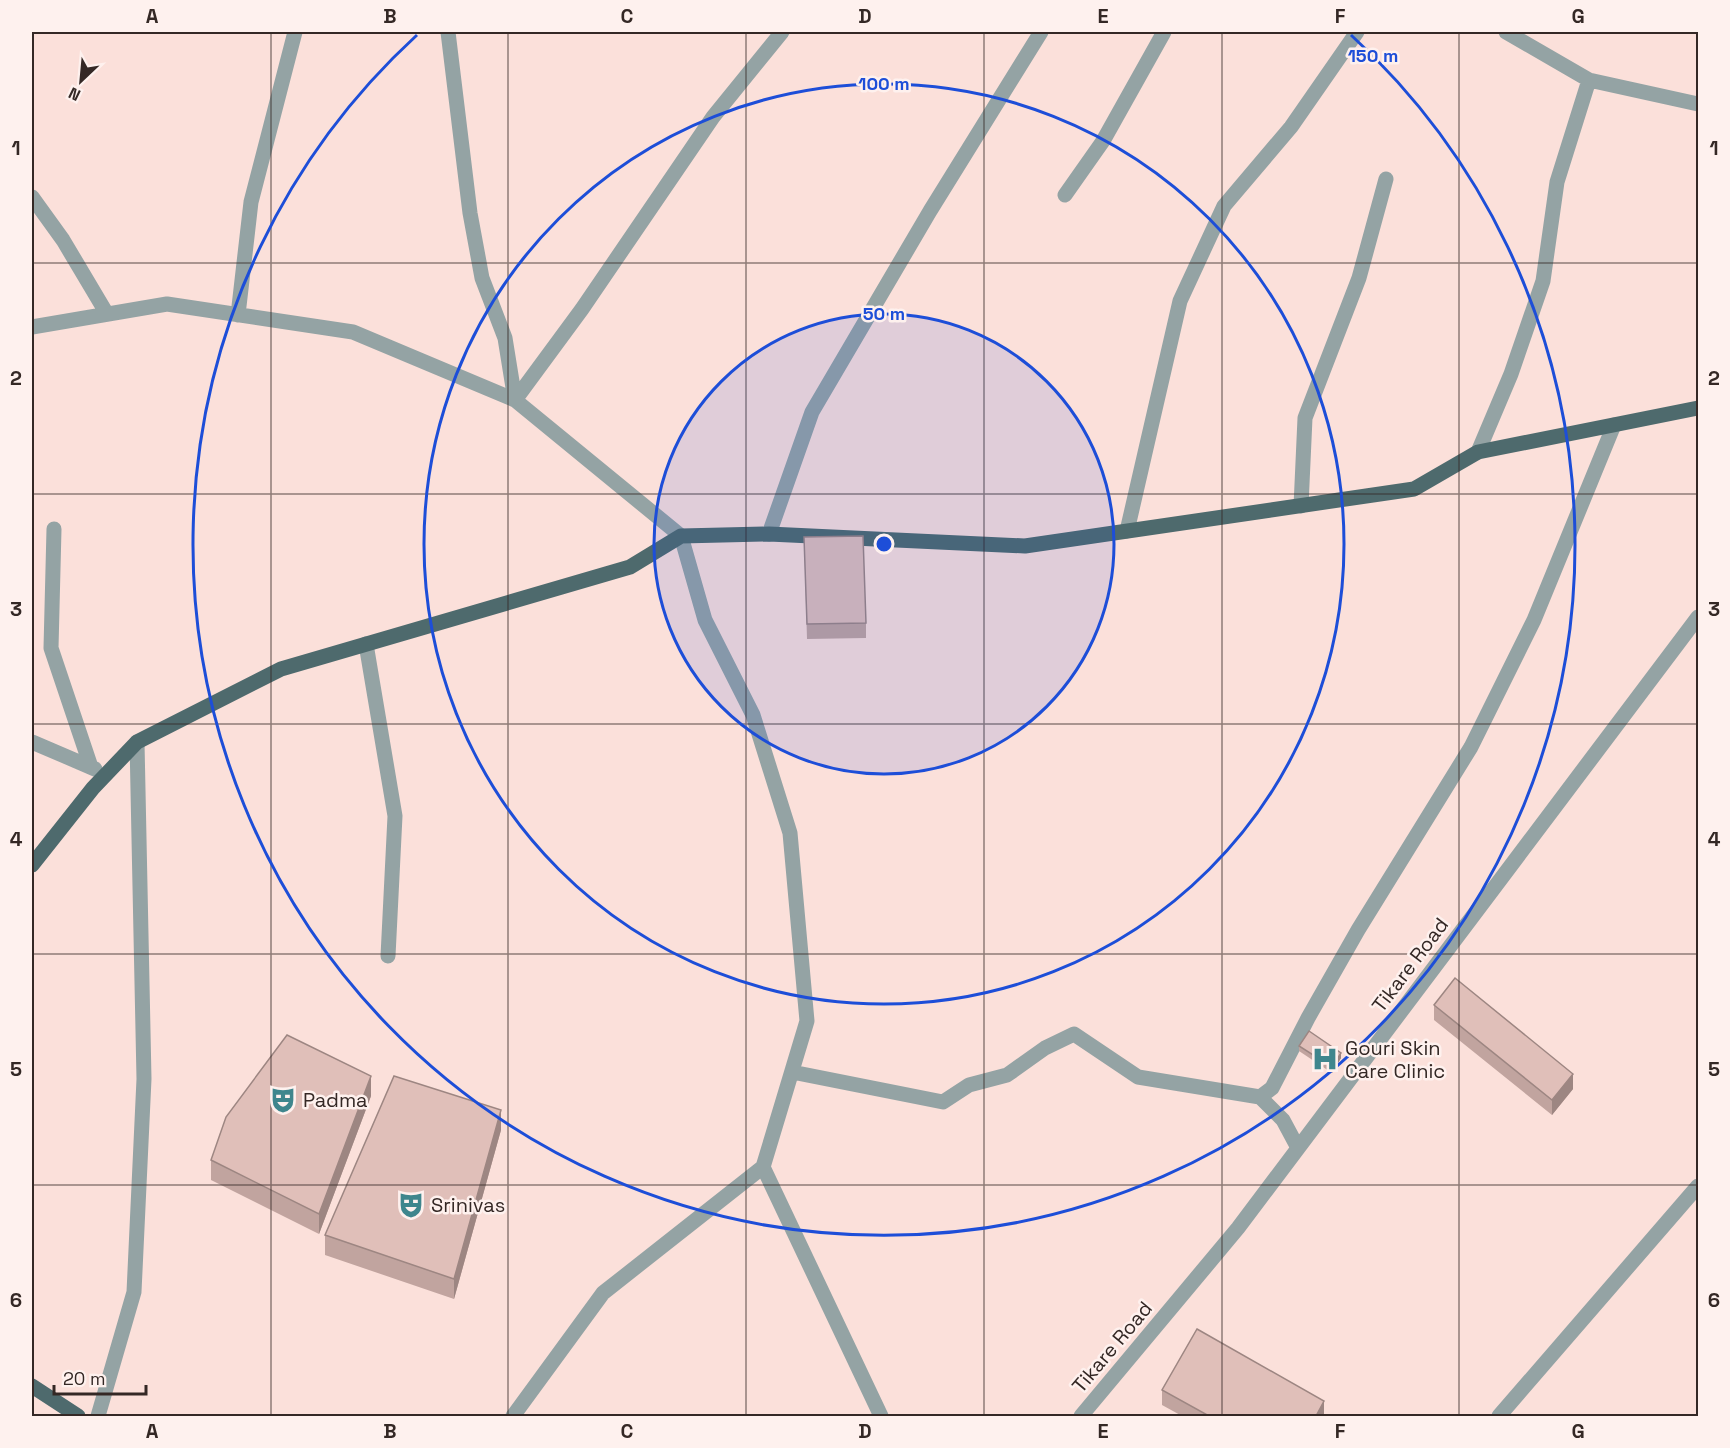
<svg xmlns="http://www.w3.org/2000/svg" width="1730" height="1448" font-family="'Space Grotesk',sans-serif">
<rect width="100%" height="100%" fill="#fbe0da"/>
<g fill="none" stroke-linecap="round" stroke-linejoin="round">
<path stroke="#94a3a4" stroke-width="15" d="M448 32 470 213 482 278 505 338 515 400
M1506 32 1589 80 1698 104
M1065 195 1103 141 1164 32
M32 197 63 240 107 314
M238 315 251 202 295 32
M32 327 167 304 353 332 515 400 681 536 705 620 753 715 790 833 807 1021 763 1167 881 1416
M515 400 582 309 713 117 782 32
M1478 452 1511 374 1543 281 1557 182 1589 80
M1301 506 1305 418 1359 278 1386 179
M54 529 51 648 91 767
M1127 531 1180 301 1224 206 1291 127 1357 32
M769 534 812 412 930 211 1041 32
M366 644 395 816 388 956
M32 742 95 769
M792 1072 943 1102 969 1085 1007 1075 1045 1048 1074 1034 1138 1077 1260 1097 1272 1088 1308 1018 1358 930 1471 747 1534 620 1614 425
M1260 1097 1283 1120 1298 1148
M98 1416 134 1292 144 1079 137 742
M513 1416 603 1293 763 1167
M1081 1416 1238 1228 1698 617
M1499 1416 1698 1186"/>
<path stroke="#4e6a6d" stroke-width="15" d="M32 865 93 788 137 742 281 669 630 567 681 536 769 534 1025 546 1414 489 1478 452 1698 408
M32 1386 78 1416"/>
</g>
<path fill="#c1a49f" d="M804 537 866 623V638L807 639Z
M1434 1005 1573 1089 1552 1115 1434 1020Z
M1299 1046 1341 1058 1332 1073 1299 1051Z
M371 1096 319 1234 211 1180V1160Z
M501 1130 454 1299 325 1255V1235Z
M1162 1390 1324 1416H1182L1162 1405Z"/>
<path fill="#9d8682" d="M1341 1053V1058L1332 1073V1067Z
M1573 1074V1089L1552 1115V1100Z
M371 1076V1096L319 1234V1214Z
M501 1110V1130L454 1299V1279Z
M1324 1401V1416H1316Z"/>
<path fill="#e0bfb9" stroke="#9d8682" stroke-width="1.5" d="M863 536 866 623 807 624 804 537Z
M1455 978 1573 1074 1552 1100 1434 1005Z
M1309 1031 1341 1053 1332 1067 1299 1046Z
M287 1035 371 1076 319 1214 211 1160 226 1117Z
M394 1076 501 1110 454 1279 325 1235Z
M1197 1329 1324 1401 1316 1416H1209L1162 1390Z"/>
<path fill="none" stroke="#342825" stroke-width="1.5" stroke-opacity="0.55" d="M271 32V1416M508 32V1416M746 32V1416M984 32V1416M1222 32V1416M1459 32V1416M32 263H1698M32 494H1698M32 724H1698M32 954H1698M32 1185H1698"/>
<circle cx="884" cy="544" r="230" fill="#1d4ed8" fill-opacity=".12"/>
<g fill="none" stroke="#1d4ed8" stroke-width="3">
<circle cx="884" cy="544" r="230"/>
<circle cx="884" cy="544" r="460"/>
<path d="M1351 35A691 691 0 1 1 417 35"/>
</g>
<defs>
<g id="hospital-bare" transform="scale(2.07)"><path d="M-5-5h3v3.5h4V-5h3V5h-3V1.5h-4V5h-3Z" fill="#3f868d" stroke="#fef1ee" stroke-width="2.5" paint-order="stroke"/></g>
<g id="theatre-bare" transform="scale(2.07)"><path d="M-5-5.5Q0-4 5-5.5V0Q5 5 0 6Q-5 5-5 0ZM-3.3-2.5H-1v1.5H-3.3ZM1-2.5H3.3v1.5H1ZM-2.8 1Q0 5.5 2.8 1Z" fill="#3f868d" stroke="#fef1ee" stroke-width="2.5" paint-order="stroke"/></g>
</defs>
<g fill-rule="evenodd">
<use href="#hospital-bare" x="1325" y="1059"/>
<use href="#theatre-bare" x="283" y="1100"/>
<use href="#theatre-bare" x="411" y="1205"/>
</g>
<g text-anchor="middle" stroke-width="5" stroke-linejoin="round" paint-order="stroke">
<g font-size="20" fill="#342825" stroke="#fef1ee">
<text transform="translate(1410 965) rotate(-53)" y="7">Tikare Road</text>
<text transform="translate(1112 1347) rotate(-50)" y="7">Tikare Road</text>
</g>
<g font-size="20" fill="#342825" stroke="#fef1ee" text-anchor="start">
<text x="1345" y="1055">Gouri Skin<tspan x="1345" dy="23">Care Clinic</tspan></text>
<text x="303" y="1107">Padma</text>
<text x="431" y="1212">Srinivas</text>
</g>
</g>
<circle cx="884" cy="544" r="9" fill="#1d4ed8" stroke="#fef1ee" stroke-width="3"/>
<g font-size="18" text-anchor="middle" font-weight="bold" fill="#1d4ed8" stroke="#fef1ee" stroke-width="5" stroke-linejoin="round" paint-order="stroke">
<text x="1373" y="62">150 m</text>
<text x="884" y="90">100 m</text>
<text x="884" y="320">50 m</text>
</g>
<rect width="1730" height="1448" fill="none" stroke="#fef1ee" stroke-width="66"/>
<g transform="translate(81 81) rotate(206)" stroke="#fef1ee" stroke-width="4.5" paint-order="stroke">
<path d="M0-4.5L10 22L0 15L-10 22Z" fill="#342825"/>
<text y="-9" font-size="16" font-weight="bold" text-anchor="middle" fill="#342825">N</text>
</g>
<path d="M54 1385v9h92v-9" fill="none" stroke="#342825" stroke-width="3"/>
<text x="63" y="1385" font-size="18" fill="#342825" stroke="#fef1ee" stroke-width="4.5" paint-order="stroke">20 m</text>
<rect x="33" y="33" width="1664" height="1382" fill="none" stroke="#342825" stroke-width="2"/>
<g font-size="20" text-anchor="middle" font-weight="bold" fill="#342825">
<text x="152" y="23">A</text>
<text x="390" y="23">B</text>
<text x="627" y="23">C</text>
<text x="865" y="23">D</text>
<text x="1103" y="23">E</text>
<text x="1340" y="23">F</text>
<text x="1578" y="23">G</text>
<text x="16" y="155">1</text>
<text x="1714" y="155">1</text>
<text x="16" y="385">2</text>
<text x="1714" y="385">2</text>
<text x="16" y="616">3</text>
<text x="1714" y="616">3</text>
<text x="16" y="846">4</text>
<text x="1714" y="846">4</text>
<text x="16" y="1076">5</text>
<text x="1714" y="1076">5</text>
<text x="16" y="1307">6</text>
<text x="1714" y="1307">6</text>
<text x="152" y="1438">A</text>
<text x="390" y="1438">B</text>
<text x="627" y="1438">C</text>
<text x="865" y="1438">D</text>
<text x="1103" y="1438">E</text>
<text x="1340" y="1438">F</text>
<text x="1578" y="1438">G</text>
</g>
</svg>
